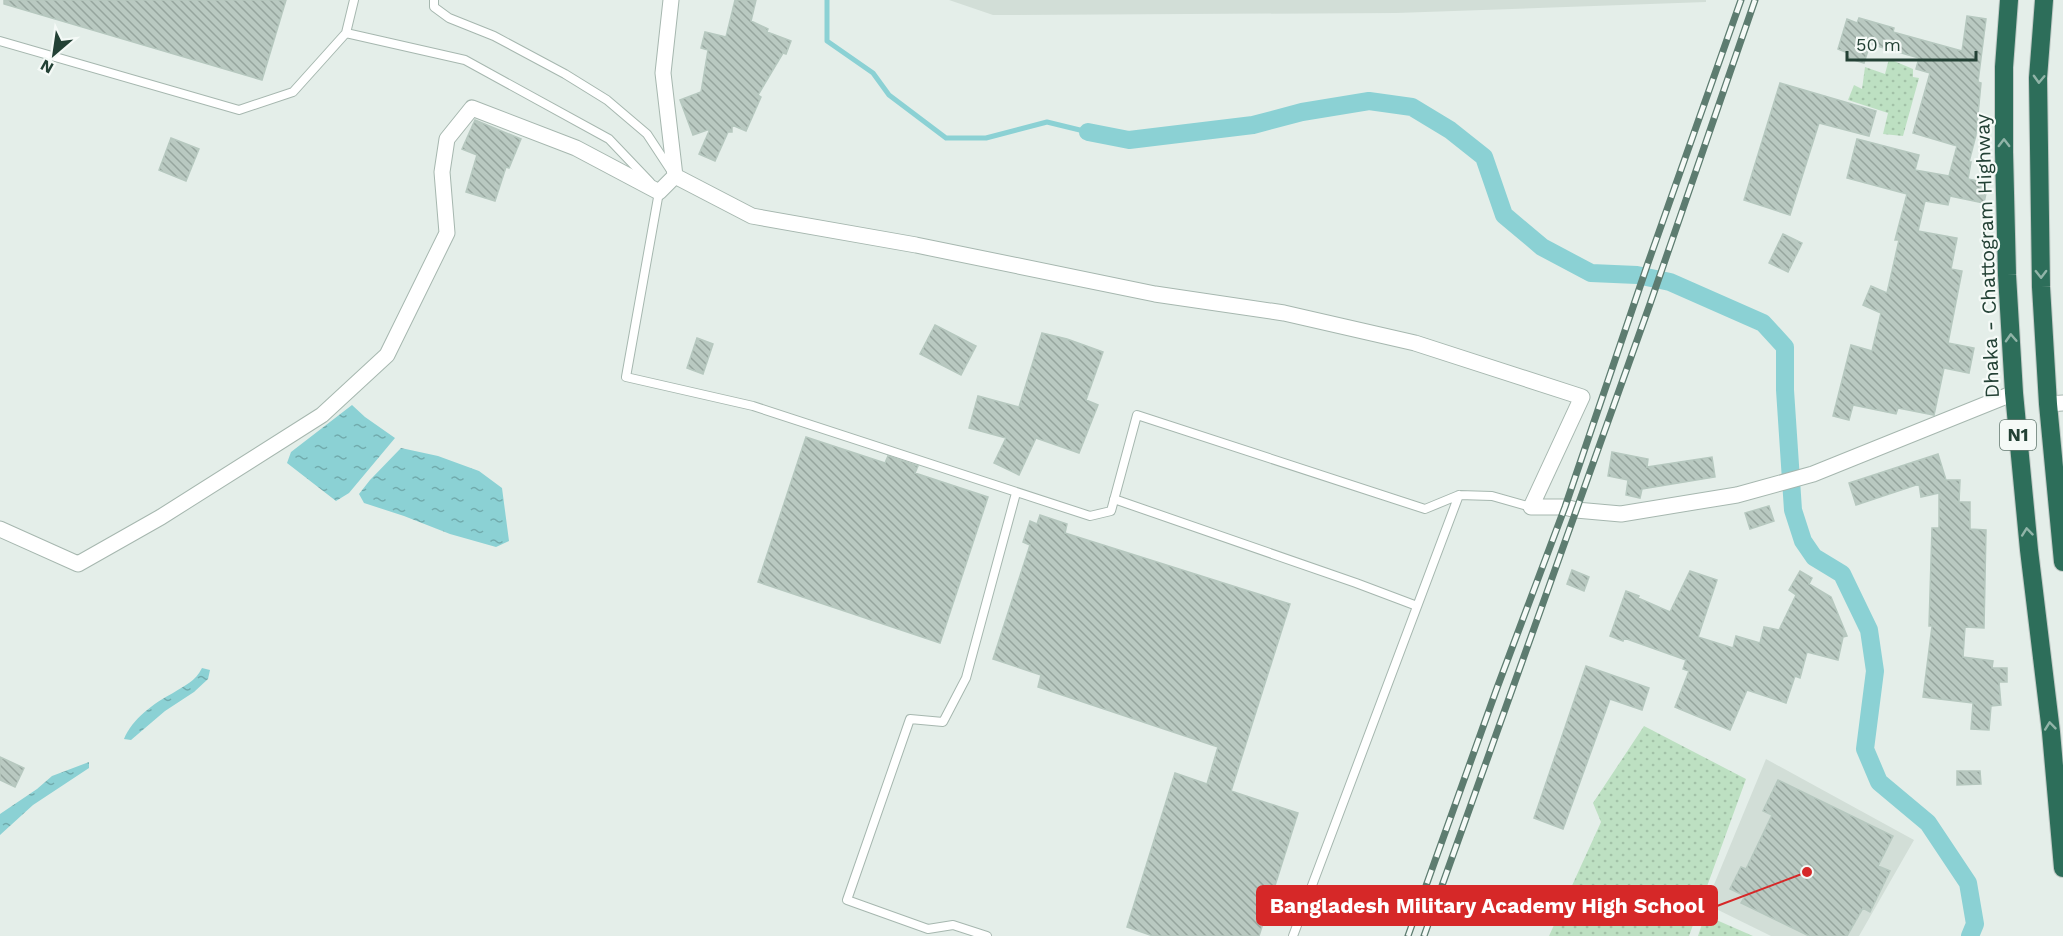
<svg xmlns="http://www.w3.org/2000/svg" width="2063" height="936" font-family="'Work Sans',sans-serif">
<defs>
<pattern id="park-dots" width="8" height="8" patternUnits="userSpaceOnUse" patternTransform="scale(1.5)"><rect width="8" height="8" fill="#bde0c2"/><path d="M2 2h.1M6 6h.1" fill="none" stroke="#a2c1a7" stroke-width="1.8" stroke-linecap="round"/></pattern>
<pattern id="water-ripples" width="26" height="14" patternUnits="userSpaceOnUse" patternTransform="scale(1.5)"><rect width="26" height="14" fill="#8bd1d4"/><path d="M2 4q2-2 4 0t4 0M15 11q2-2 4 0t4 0" fill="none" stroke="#71abad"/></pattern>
<pattern id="building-back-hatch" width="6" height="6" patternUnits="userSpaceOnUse" patternTransform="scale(1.5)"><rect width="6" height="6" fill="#b9c9c1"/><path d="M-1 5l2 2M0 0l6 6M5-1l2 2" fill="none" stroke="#96a59e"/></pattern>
</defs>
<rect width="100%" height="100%" fill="#e4eee9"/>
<path fill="#d2ded7" d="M949 0H1706V2L1396 13 993 15Z
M1766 759 1914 840 1859 936H1771L1706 904Z"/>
<path fill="url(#park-dots)" d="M1889 59 1913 69V77L1919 78 1903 136 1883 134 1888 113 1848 100 1854 85 1862 89 1865 67 1885 74Z
M1644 726 1746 779 1689 936H1549L1601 822 1593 803Z
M1705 915 1753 936H1698Z"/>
<path fill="url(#water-ripples)" d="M352 405 365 417 395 438 349 493 336 501 287 463 291 452Z
M401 448 438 456 479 471 502 488 509 541 496 547 450 534 404 516 364 503 359 494 370 480Z
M202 668 210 670 208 679 194 692 165 711 131 740 124 739C132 719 154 703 173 693 185 685 195 682 202 668Z
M89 762V768L33 805 0 835V814L37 789 52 776Z"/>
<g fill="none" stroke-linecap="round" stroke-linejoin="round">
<path stroke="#8bd1d4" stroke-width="5" d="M827 0V41L873 73 889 95 946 138H986L1047 122 1088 132"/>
<path stroke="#8bd1d4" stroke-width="18" d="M1088 132 1129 140 1253 125 1302 112 1369 101 1412 107 1450 130 1484 157 1504 215 1542 247 1591 273 1637 275 1670 282 1763 323 1785 347V390L1793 510 1803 541 1814 557 1842 574 1869 630 1875 671 1865 749 1879 782 1928 823 1968 883 1975 924 1970 936"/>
</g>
<path fill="url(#building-back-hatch)" stroke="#b6c8bf" stroke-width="1.5" d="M4 0H286L262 80 4 4Z
M735 0H756L751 21 768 29 767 32 791 41 786 54 783 53 758 95 761 97 746 131 732 125V132H728L715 161 699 154 710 129 693 135 680 100 701 92 708 50 701 48 705 32 726 37Z
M1967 16 1986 19 1978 82 1981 83 1976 135 1969 162H1971L1968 179 1988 183 1984 203 1950 196 1948 205 1925 201 1918 231 1957 238 1951 269 1962 271 1948 343 1974 348 1969 373 1944 368 1934 415 1898 408 1896 414 1853 405 1849 420 1833 416 1851 345 1872 351 1881 313 1863 305 1871 286 1887 293 1899 240H1895L1907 194 1847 178 1857 139 1919 155 1915 170 1949 176 1957 146 1913 133 1930 73 1916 69 1919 58 1870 44 1864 63 1847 58 1848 53 1838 49 1847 19 1857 23 1859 18 1894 28 1893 32 1962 51Z
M1780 83 1876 111 1869 136 1819 123 1790 215 1744 200Z
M475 120 521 139 509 168 506 167 495 201 466 192 477 155 462 149Z
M171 138 199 149 186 181 159 170Z
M1783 234 1802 243 1788 272 1769 263Z
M935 325 976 346 961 375 920 354Z
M1042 333 1067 339 1103 352 1086 400 1098 405 1079 453 1036 438 1019 475 994 463 1006 438 969 428 978 396 1019 407Z
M697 338 713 344 703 374 687 368Z
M806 437 885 463 888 456 918 466 915 473 988 497 940 643 758 582Z
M1612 452 1648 459 1647 467 1712 457 1715 477 1642 489 1640 498 1626 495 1628 480 1608 476Z
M1938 454 1946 480H1960L1959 502H1970V529L1986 530 1984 628 1965 627 1963 657 1993 661 1992 668H2007V682H1999L2001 705 1991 706 1989 730 1971 729 1973 703 1923 697 1932 626H1929L1932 528H1939V493L1921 497 1919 484 1856 505 1849 483Z
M1769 506 1774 521 1750 529 1745 513Z
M1040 515 1067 524 1065 533 1290 604 1231 791 1298 813 1259 936H1153L1127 927 1175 773 1207 784 1218 747 1038 687 1041 675 993 659 1030 545 1023 542 1030 521 1037 524Z
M1572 570 1589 577 1584 591 1567 584Z
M1690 571 1717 580 1698 637 1733 648 1736 636 1760 643 1764 627 1779 630 1796 595 1789 590 1800 571 1812 578 1809 584 1831 597 1847 636 1843 637 1838 660 1807 652 1800 678 1795 676 1786 703 1747 690 1730 730 1675 707 1689 671 1683 669 1686 660 1624 638 1623 641 1610 636 1626 591 1639 596 1638 598 1670 612Z
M1586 666 1649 688 1642 710 1610 699 1563 829 1534 818Z
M0 757 24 768 15 787 0 780Z
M1957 771H1980L1981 784 1957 785Z
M1778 780 1893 836 1878 866 1890 871 1870 912 1863 908 1847 936H1809L1741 903 1745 896 1730 889 1741 867 1746 869 1772 815 1763 811Z"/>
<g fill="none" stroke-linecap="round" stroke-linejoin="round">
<g stroke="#a6b7af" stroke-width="10">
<path id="lane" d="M434 0V7L449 18 494 36 565 74 607 100 647 134 670 169
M346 33 465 60 609 139 650 182
M0 41 239 110 293 92 346 33 354 0
M658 190 659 192 626 377 753 406 1090 516 1111 511 1137 415 1425 509 1459 495
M1114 499 1356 583 1417 606
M987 936 953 925 928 929 847 900 910 719 943 722 966 678 1016 493
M1293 936 1459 495 1492 496 1531 507"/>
</g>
<g stroke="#a6b7af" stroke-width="17">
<path id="street" d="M671 0 663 73 675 176
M2048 404 2063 403
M0 529 78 564 161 517 322 415 387 355 447 233 442 172 447 139 472 108 576 148 659 192 675 176 752 216 916 245 1155 294 1284 313 1415 343 1582 397 1531 507H1565L1576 510 1621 514 1737 495 1813 474 2014 393"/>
</g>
<g stroke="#c1cac6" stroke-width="20">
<path id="highway" d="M2009 0 2004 67V152L2007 275 2014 393 2029 550 2051 732 2063 868
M2044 0 2038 78 2041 287 2048 404 2063 562"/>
</g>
<use href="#lane" stroke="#fff" stroke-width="8"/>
<use href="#street" stroke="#fff" stroke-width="15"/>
<use href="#highway" stroke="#2d6e5a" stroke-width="18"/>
<g stroke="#5d7c70" stroke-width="7">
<path id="rail" d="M1408 936 1497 688 1565 507 1648 263 1741 0
M1424 936 1650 304 1755 0"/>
</g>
<use href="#rail" stroke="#f5faf7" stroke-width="4.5" stroke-dasharray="14" stroke-linecap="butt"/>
</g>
<defs><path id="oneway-chevron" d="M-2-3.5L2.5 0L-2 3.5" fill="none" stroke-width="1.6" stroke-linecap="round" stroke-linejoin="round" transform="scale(1.5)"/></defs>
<g stroke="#91b4a8">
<use href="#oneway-chevron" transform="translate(2039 79) rotate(92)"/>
<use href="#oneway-chevron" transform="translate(2004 143) rotate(-90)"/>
<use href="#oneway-chevron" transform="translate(2041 274) rotate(89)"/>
<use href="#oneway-chevron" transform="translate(2011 338) rotate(-93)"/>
<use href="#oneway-chevron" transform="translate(2027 532) rotate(-96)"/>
<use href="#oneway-chevron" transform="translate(2050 726) rotate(-96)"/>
</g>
<g text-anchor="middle" stroke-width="4.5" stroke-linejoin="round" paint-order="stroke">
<rect fill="#f5faf7" stroke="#62786f" stroke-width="1.5" x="2000" y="420" width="36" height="30" rx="4.5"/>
<g font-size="18" font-weight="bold" fill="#234135">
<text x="2018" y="441">N1</text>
</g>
<g font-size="20" fill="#234135" stroke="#f5faf7">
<text transform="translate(1987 256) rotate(-92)" y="7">Dhaka - Chattogram Highway</text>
</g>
</g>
<path fill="none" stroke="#d62828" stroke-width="2" d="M1807 872L1717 906"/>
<circle fill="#d62828" stroke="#f5faf7" stroke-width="2" cx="1807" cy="872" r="6"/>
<rect fill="#d62828" stroke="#d62828" stroke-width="2" x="1257" y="886" width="460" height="39" rx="6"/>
<g font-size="21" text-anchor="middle" font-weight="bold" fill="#fff">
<text x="1487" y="913">Bangladesh Military Academy High School</text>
</g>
<g transform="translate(54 54) rotate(209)" stroke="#f5faf7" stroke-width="4.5" paint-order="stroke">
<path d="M0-4.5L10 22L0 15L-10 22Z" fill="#234135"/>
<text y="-9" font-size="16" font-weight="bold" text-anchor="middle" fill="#234135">N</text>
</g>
<path d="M1847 51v9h129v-9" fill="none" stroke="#234135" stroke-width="3"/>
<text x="1856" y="51" font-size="18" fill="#234135" stroke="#f5faf7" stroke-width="4.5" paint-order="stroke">50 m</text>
</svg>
